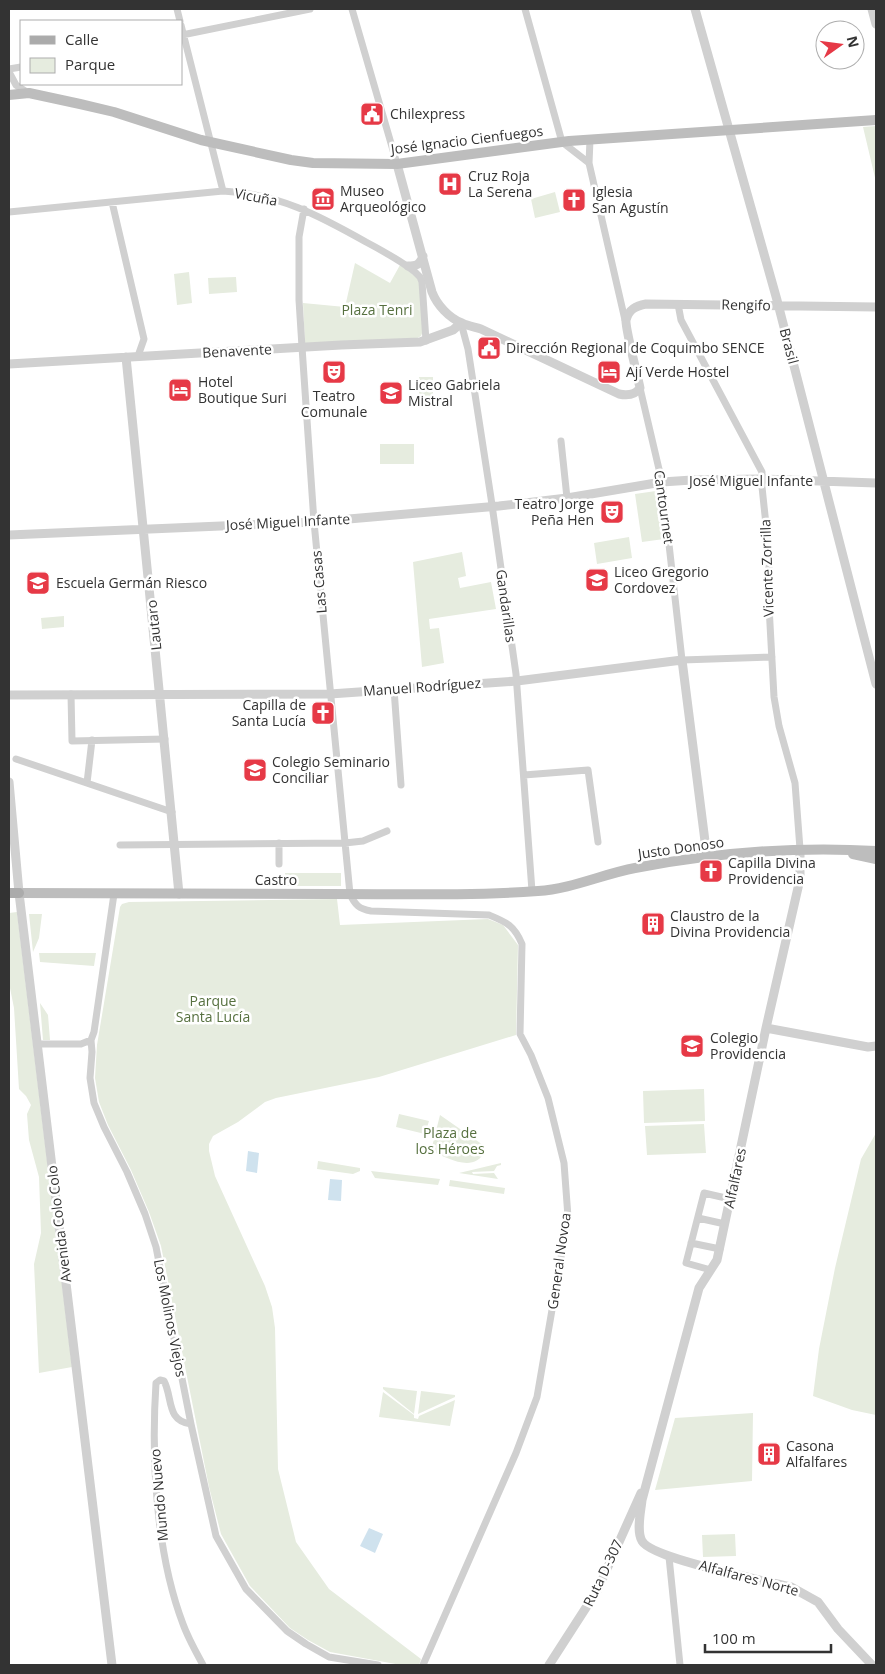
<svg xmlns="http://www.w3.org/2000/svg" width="885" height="1674" font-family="'Open Sans',sans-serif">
<rect width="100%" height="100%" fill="#fff"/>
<path fill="#e6ecdf" d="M876 126V182L863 127Z
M555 192 560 212 535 218 531 199Z
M355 263 390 283 400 265 419 279 423 331 421 336 416 339 305 344 303 303 345 307Z
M189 272 192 303 177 305 174 274Z
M236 277 237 292 209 294 208 278Z
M419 377H433V400H419Z
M380 444H414V464H380Z
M656 491 664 539 642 542 635 494Z
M629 537 632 558 597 564 594 543Z
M462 552 466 576 458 578 460 588 491 582 496 609 429 619 430 629 439 628 444 663 422 667 413 562Z
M64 616V627L42 629 41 618Z
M285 873H341V886H285Z
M337 899 340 925 488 919 503 925 518 945 516 1035 379 1077 276 1098 265 1102 238 1122 213 1136 209 1144V1151L215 1176 265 1286 272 1307 275 1328 278 1469 296 1542 329 1589 421 1659 419 1665H401L330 1652 308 1640 290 1628 250 1586 221 1534 209 1487 161 1246 149 1212 131 1170 108 1125 99 1102 95 1078 97 1045 120 907 122 904 129 902Z
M17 912 72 1367 39 1373 34 1264 41 1233 39 1177 29 1140 27 1114 31 1105 26 1096 19 1089 14 1008 9 983V913Z
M29 914H42L39 938 33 952Z
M39 953H96L94 966 40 962Z
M40 1003 48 1015 50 1040H43Z
M704 1089 705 1121 644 1123 643 1091Z
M399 1114 429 1121 425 1134 396 1127Z
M440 1115 483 1145 485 1151C474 1174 448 1158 431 1151Z
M704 1124 706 1153 647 1155 645 1126Z
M876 1133V1415L852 1410 813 1396 819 1349 835 1268 861 1159Z
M318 1161 360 1168V1171L353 1174 317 1169Z
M501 1163V1165L497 1166 494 1171 472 1172 473 1174 494 1173 498 1179 459 1173Z
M371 1171 440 1179 438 1185 375 1178Z
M450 1180 505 1188 504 1194 449 1186Z
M383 1387 417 1391 414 1414 383 1389Z
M421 1391 455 1395V1397L418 1414Z
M383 1392 414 1415V1418L418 1419 419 1416 455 1400 450 1426 379 1417Z
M753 1413 752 1481 655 1490 675 1418Z
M735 1534 736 1556 703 1557 702 1535Z"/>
<path fill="#cfe2ee" d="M248 1151 259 1153 257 1173 246 1171Z
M330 1179 342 1180 341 1201 328 1200Z
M369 1528 383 1534 375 1553 360 1546Z"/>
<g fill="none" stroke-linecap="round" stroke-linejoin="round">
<path stroke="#d0d0d0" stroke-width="7" d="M177 9 180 21
M352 9 397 164
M525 9 562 142 589 163
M181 25 223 191
M182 35 310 9
M9 69 21 67
M9 72 16 85 28 93
M590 140 589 163 625 320
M112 202 144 339 138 356
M304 209 299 237V300L302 347 314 522 350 894C355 905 359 909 371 911L489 915C506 922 514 925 522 944L520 1034 531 1055 548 1098 564 1163 568 1217 537 1397 516 1453 423 1665
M9 212 223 191C279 194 318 215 366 242 383 251 400 260 415 272L420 277 422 282 426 341
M678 304 681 320 762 472V487L769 553V606L774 697 779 726 795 783 800 849
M461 323 468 349 491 498 516 674 532 891
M640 388 662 482 682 660 772 657
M561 441 567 498
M394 689 401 785
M71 694 72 741 165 739
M16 759 172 812
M524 775 588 770 598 842
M87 783 92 740
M279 843V864
M120 845 345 843 363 841 387 831
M114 894 94 1032 91 1040 92 1052 90 1078 94 1103 104 1127 127 1172 145 1214 156 1247 191 1424 216 1536 246 1589 287 1631 306 1644 329 1657 378 1665
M38 1044H81L91 1040
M698 1218 725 1224
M691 1243 720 1249
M711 1270 686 1263 704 1193 730 1199
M191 1424C166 1421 173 1398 164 1381L160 1380 156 1383C151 1458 156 1553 183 1624 188 1638 196 1652 203 1665
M669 1557 680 1665"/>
<path stroke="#d0d0d0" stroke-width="9" d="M695 9 777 300 876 684
M872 9 876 24
M397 164 432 292C437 305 449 318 462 323 468 326 475 327 481 329L619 394C628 396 635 395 640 388 638 377 625 328 626 320 629 309 636 306 646 304L876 307
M408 266C416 266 420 265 423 256
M126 357C143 536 163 715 179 894
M9 364 341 345 420 342 453 330 461 323
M9 535 314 522 499 506 567 498 662 482 692 480 762 479 876 483
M9 695 330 694 517 681 682 660 707 857
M9 782 19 893 112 1665
M800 849V879L766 1028 717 1260 699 1288 642 1500C641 1511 636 1531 642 1541 652 1559 766 1581 791 1587L818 1602 838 1629 872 1665
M766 1028 868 1047 876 1046
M549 1665 598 1589 641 1493"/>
<path stroke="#bdbdbd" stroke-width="10" d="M9 95 29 93 80 104 114 112 201 140 291 160 313 163 397 164 569 141 876 120
M853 854 876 859
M19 893C123 894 227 894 331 894 400 894 469 896 538 891 571 889 603 874 635 868 714 853 796 846 876 851"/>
<path stroke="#ababab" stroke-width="10" d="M9 893H19"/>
</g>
<defs>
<g id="civic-square" transform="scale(1.25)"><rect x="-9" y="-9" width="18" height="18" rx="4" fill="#e63946" stroke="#fff"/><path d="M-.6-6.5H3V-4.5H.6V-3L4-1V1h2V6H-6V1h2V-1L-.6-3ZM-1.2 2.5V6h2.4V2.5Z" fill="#fff"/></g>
<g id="hospital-square" transform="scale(1.25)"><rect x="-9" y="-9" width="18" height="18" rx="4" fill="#e63946" stroke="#fff"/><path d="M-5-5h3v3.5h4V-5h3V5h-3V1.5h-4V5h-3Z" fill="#fff"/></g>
<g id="museum-square" transform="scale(1.25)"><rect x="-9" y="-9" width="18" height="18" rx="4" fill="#e63946" stroke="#fff"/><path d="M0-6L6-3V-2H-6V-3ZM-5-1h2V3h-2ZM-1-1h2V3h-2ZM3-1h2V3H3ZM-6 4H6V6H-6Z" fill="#fff"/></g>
<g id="church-square" transform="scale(1.25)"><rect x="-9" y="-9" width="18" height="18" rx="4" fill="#e63946" stroke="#fff"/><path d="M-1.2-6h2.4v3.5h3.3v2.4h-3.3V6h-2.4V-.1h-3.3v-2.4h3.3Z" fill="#fff"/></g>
<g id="theatre-square" transform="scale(1.25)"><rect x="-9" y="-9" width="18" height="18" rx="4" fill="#e63946" stroke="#fff"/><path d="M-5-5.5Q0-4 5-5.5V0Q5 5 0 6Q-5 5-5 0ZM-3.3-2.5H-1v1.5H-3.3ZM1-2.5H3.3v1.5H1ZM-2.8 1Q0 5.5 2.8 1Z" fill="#fff"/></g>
<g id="hotel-square" transform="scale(1.25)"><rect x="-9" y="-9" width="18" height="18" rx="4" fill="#e63946" stroke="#fff"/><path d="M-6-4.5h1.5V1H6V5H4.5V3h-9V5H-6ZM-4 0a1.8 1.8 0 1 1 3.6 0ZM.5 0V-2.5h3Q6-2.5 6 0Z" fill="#fff"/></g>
<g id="school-square" transform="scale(1.25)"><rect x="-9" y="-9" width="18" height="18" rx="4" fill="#e63946" stroke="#fff"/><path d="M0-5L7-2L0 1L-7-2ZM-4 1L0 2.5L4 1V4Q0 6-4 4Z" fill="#fff"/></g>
<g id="building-square" transform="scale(1.25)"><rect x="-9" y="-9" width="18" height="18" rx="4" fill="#e63946" stroke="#fff"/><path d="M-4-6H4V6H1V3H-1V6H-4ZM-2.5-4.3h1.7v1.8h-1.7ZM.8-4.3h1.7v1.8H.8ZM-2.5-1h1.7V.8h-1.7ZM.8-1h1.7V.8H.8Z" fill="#fff"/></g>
</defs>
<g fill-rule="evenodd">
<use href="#civic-square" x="372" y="114"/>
<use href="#hospital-square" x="450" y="184"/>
<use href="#museum-square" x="323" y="199"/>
<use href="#church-square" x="574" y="200"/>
<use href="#civic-square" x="489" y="348"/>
<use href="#theatre-square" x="334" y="372"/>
<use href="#hotel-square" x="609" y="372"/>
<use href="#hotel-square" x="180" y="390"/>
<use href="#school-square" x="391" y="393"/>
<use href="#theatre-square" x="612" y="512"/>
<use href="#school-square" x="597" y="580"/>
<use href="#school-square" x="38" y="583"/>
<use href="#church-square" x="323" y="713"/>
<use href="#school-square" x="255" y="770"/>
<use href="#church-square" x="711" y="871"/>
<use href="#building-square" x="653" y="924"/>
<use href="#school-square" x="692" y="1046"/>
<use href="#building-square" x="769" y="1454"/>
</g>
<g text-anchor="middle" stroke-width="5" stroke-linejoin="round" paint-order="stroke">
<g font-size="14" fill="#333" stroke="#fff" text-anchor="start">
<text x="390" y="119">Chilexpress</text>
<text x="468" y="181">Cruz Roja<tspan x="468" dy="16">La Serena</tspan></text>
<text x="340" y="196">Museo<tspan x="340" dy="16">Arqueológico</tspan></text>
<text x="592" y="197">Iglesia<tspan x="592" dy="16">San Agustín</tspan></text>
<text x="506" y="353">Dirección Regional de Coquimbo SENCE</text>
<text x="626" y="377">Ají Verde Hostel</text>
<text x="198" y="387">Hotel<tspan x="198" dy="16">Boutique Suri</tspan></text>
<text x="408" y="390">Liceo Gabriela<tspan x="408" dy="16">Mistral</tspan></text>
<text x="334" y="401" text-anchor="middle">Teatro<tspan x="334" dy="16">Comunale</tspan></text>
<text x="594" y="509" text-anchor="end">Teatro Jorge<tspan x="594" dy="16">Peña Hen</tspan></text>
<text x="614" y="577">Liceo Gregorio<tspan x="614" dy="16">Cordovez</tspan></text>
<text x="56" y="588">Escuela Germán Riesco</text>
<text x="306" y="710" text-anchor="end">Capilla de<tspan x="306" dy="16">Santa Lucía</tspan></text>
<text x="272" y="767">Colegio Seminario<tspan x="272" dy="16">Conciliar</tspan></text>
<text x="728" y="868">Capilla Divina<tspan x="728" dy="16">Providencia</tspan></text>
<text x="670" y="921">Claustro de la<tspan x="670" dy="16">Divina Providencia</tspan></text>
<text x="710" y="1043">Colegio<tspan x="710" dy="16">Providencia</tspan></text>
<text x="786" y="1451">Casona<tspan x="786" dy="16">Alfalfares</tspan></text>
</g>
<g font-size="14" fill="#333" stroke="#fff">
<text transform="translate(467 140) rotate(-7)" y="5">José Ignacio Cienfuegos</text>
<text transform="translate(256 197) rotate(11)" y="5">Vicuña</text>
<text transform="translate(746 305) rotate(1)" y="5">Rengifo</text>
<text transform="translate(789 346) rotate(75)" y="5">Brasil</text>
<text transform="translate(237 351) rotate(-3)" y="5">Benavente</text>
<text x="751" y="486">José Miguel Infante</text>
<text transform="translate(664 507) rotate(82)" y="5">Cantournet</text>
<text transform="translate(288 522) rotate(-3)" y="5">José Miguel Infante</text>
<text transform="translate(767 568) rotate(-92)" y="5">Vicente Zorrilla</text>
<text transform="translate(319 582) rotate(-95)" y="5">Las Casas</text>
<text transform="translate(506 606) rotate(82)" y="5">Gandarillas</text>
<text transform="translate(154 625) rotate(-96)" y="5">Lautaro</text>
<text transform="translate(422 687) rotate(-4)" y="5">Manuel Rodríguez</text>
<text transform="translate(681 848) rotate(-8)" y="5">Justo Donoso</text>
<text x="276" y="885">Castro</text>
<text transform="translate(735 1178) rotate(-78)" y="5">Alfalfares</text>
<text transform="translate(59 1224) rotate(-97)" y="5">Avenida Colo Colo</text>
<text transform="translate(559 1261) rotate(-82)" y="5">General Novoa</text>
<text transform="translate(170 1318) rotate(79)" y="5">Los Molinos Viejos</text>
<text transform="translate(159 1495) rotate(-95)" y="5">Mundo Nuevo</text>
<text transform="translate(603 1573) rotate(-64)" y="5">Ruta D-307</text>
<text transform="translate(749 1578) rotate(15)" y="5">Alfalfares Norte</text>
</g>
<g font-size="14" fill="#56703f" stroke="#fff">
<text x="377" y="315">Plaza Tenri</text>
<text x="213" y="1006">Parque<tspan x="213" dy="16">Santa Lucía</tspan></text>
<text x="450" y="1138">Plaza de<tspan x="450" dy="16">los Héroes</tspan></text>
</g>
</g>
<rect width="885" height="1674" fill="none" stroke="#333333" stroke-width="20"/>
<rect x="20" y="20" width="162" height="65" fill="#ffffff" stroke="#adadad"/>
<rect x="30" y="36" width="25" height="8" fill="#ababab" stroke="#adadad"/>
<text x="65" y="45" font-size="15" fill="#333333">Calle</text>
<rect x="30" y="58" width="25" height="15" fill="#e6ecdf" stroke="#adadad"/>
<text x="65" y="70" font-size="15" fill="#333333">Parque</text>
<g transform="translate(840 45) rotate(76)"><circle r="24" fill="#ffffff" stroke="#adadad"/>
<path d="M0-4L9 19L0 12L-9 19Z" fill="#e63946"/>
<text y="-8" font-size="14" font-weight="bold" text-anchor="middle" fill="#333333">N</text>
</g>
<path d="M705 1644v8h126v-8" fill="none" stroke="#333333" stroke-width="2.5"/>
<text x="712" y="1644" font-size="15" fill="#333333" stroke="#ffffff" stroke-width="4" paint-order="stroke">100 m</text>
</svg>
